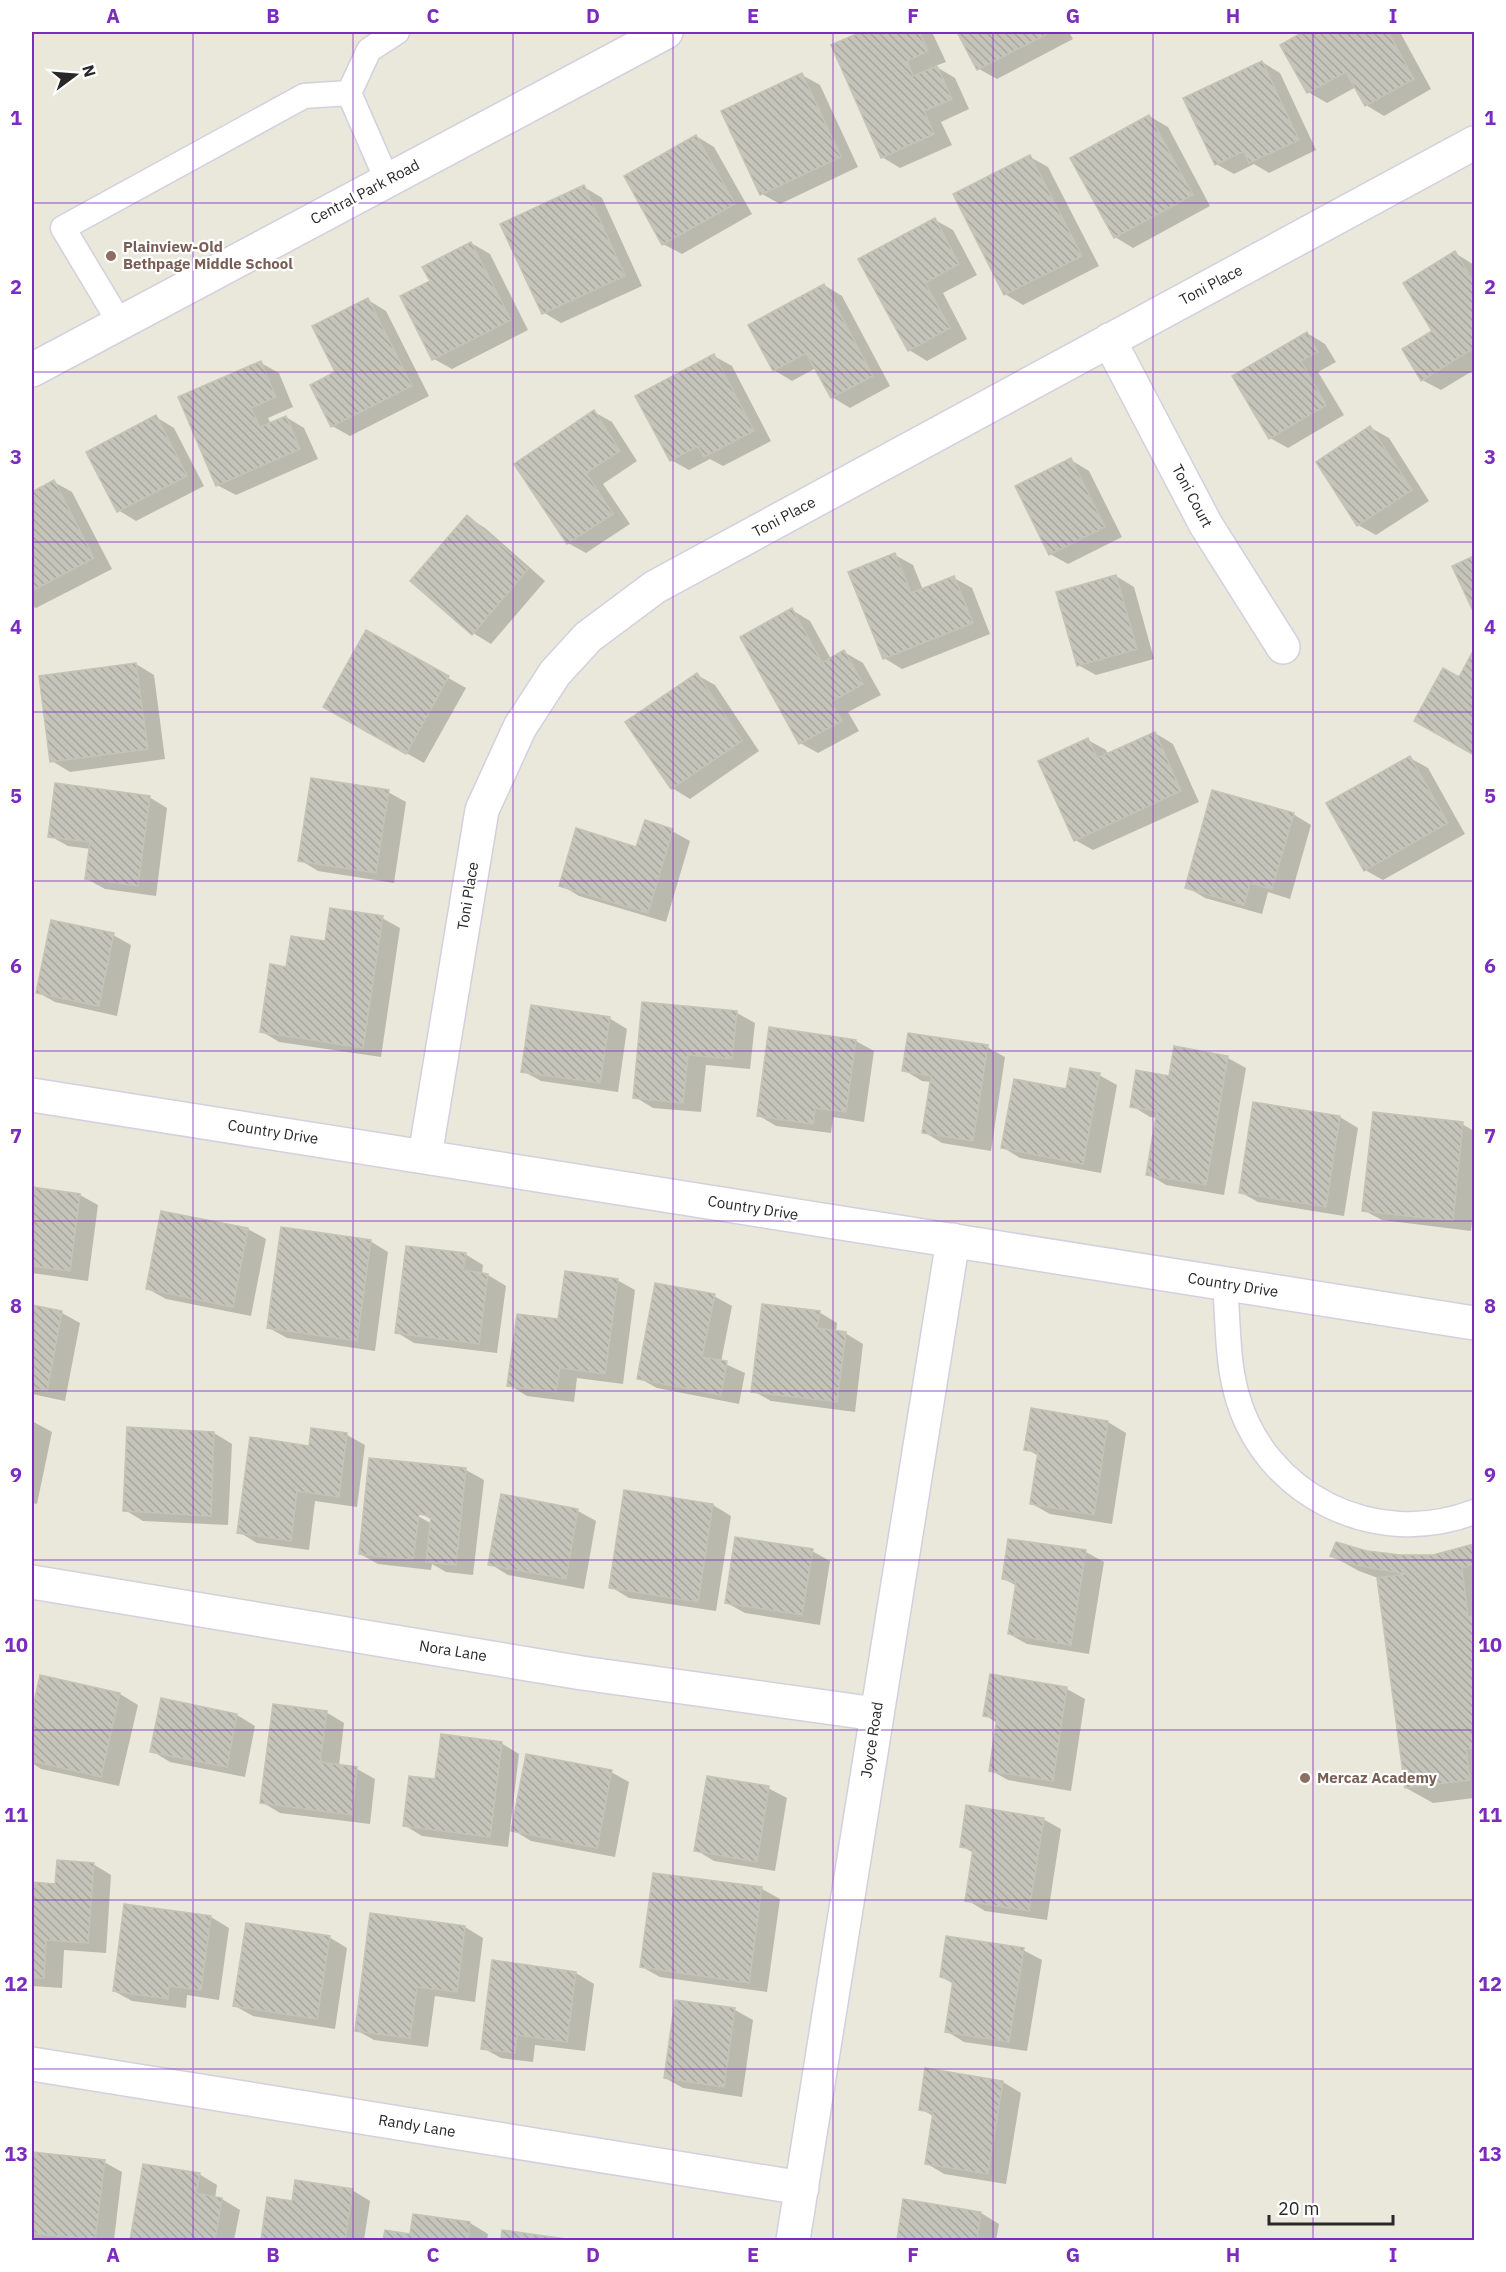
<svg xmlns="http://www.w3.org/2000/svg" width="1506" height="2272" font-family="'IBM Plex Sans',sans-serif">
<defs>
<pattern id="building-back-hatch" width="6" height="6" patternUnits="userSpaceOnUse" patternTransform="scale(1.5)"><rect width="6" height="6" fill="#c4c4ba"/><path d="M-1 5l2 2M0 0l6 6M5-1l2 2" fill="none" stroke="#a8a8a0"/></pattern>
</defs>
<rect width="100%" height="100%" fill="#e9e8da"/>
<path fill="#0003" fill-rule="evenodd" d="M865 32H932L946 62 935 66 955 78 969 109 941 122 952 145 900 168 882 157 833 46Z
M959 32H1069L1073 39 997 79 979 69Z
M1306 32H1400L1431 89 1384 116 1366 105 1356 87 1327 103 1308 92 1282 45Z
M1262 62 1280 73 1316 150 1269 173 1254 164 1234 174 1216 164Z
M802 75 820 85 858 167 780 204 762 194Z
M1149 116 1168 127 1210 206 1133 248 1115 237Z
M696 136 714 147 752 214 682 254 663 244Z
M1030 157 1048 167 1099 266 1023 305 1005 294Z
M584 187 602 198 642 286 561 323 543 312Z
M935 220 953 230 977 275 943 293 967 339 927 361 909 350Z
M471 243 490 254 528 330 452 369 434 359 432 281Z
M1455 253 1474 265V370L1441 390 1422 380Z
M824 285 842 296 890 386 850 408 832 397 816 368 792 381 774 370Z
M368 300 386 311 429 396 350 436 332 426 338 373Z
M1307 333 1325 344 1336 362 1318 372 1344 415 1288 448 1270 438Z
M714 356 732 366 771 441 723 466 710 459 689 470 671 460Z
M261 363 279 373 293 407 268 418 271 424 286 417 304 428 318 459 236 495 217 485Z
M594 412 612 422 637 461 603 484 630 524 586 553 568 543Z
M156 417 174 428 204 486 136 521 118 510Z
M1371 428 1389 438 1429 501 1376 535 1358 525Z
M1071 460 1089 471 1122 537 1068 564 1050 554Z
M54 482 72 492 112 569 36 608 32 606V493Z
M467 517 485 528 545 581 491 644 473 633Z
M895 555 913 565 923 590 954 578 972 588 990 634 902 669 884 658Z
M1474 557V610L1454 567Z
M1116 576 1134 587 1154 659 1096 675 1078 665Z
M792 610 810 621 831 659 844 652 863 663 881 695 848 712 859 731 818 753 800 743Z
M367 632 466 688 424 763 325 707Z
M1473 655 1474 656V754L1416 721 1459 679Z
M136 664 154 675 165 759 70 772 52 761Z
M697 675 715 685 759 751 690 799 672 788Z
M1155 733 1173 744 1199 802 1093 850 1075 840 1088 740 1106 750 1108 755Z
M1410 758 1428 768 1465 834 1383 880 1365 870Z
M388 792 406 802 394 883 318 871 300 860Z
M149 797 167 808 156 896 105 889 87 879 91 849 68 846 50 836Z
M1293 814 1311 825 1290 899 1268 892 1262 914 1205 898 1187 887Z
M672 831 690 841 666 922 579 896 561 885Z
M382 918 400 928 381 1057 279 1042 261 1031 287 968Z
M113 935 131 945 117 1016 55 1002 37 992Z
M737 1013 755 1023 750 1069 706 1065 701 1112 653 1108 635 1097Z
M609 1018 627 1029 618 1092 541 1081 523 1071Z
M770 1029 856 1041 874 1051 864 1122 833 1117 831 1133 776 1126 758 1115Z
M987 1047 1005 1057 991 1151 942 1143 924 1132 931 1082 922 1081 904 1070Z
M1228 1058 1246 1068 1224 1195 1166 1185 1148 1174 1157 1118 1150 1117 1132 1106 1171 1078Z
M1099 1075 1117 1085 1101 1173 1020 1158 1002 1147 1067 1091Z
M1254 1104 1340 1117 1358 1128 1344 1216 1258 1202 1240 1192Z
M1462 1124 1474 1131V1201L1471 1231 1382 1220 1363 1210Z
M32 1188 80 1195 98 1205 88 1281 32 1273Z
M162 1212 248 1229 266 1239 251 1316 166 1299 148 1289Z
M370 1241 388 1252 375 1351 287 1338 269 1328Z
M465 1254 483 1265 482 1274 488 1275 506 1286 497 1353 414 1343 396 1332Z
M617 1280 635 1290 623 1384 577 1378 574 1402 527 1396 509 1385 560 1321Z
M714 1296 732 1306 721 1362 745 1373 739 1404 657 1388 639 1378Z
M32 1307 62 1313 80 1323 65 1401 32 1394Z
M819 1312 837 1323 836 1332 845 1333 863 1344 855 1412 771 1401 753 1391Z
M1032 1410 1108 1422 1126 1433 1112 1524 1050 1514 1032 1504 1039 1456 1026 1449Z
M32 1421 52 1432 37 1504 32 1503Z
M128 1429 214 1433 232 1444 228 1525 143 1521 125 1510Z
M312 1430 347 1435 365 1445 357 1507 315 1501 309 1550 257 1543 239 1532 310 1447Z
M371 1459 466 1470 484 1480 473 1575 446 1572 432 1564 431 1570 378 1564 360 1554ZM413 1509 432 1520V1524L411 1512Z
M502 1496 578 1511 596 1521 584 1589 508 1575 490 1564Z
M713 1505 731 1516 716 1611 629 1598 611 1587Z
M1474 1546V1798L1433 1803 1406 1788 1378 1578 1359 1571 1332 1556 1367 1553 1400 1557 1433 1556Z
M812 1551 830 1561 820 1625 745 1613 727 1603Z
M1086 1552 1104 1562 1089 1654 1027 1644 1009 1634 1017 1586 1004 1579Z
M41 1676 120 1694 138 1705 119 1786 41 1769 32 1763V1719Z
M1067 1689 1085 1699 1071 1791 1008 1780 990 1770 997 1723 985 1715Z
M162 1700 237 1715 255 1726 245 1777 170 1762 152 1751Z
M326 1712 344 1723 339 1766 357 1769 375 1779 370 1824 280 1813 262 1802Z
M501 1743 519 1754 508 1847 422 1836 404 1825 436 1781Z
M611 1772 629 1782 615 1857 531 1841 513 1830Z
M768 1788 787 1798 775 1871 714 1861 696 1850Z
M1043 1819 1061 1829 1047 1920 985 1911 967 1900 974 1853 961 1846Z
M93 1864 111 1875 106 1953 64 1950 62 1988 32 1986V1884L57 1886Z
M762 1889 780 1899 767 1992 660 1977 642 1967Z
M125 1905 211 1917 229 1928 219 2000 187 1995 186 2008 132 2001 114 1991Z
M465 1927 483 1938 475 2002 435 1996 428 2047 374 2040 356 2030Z
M329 1937 347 1948 335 2029 253 2016 235 2006Z
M1023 1950 1042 1960 1027 2051 964 2042 946 2031 954 1984 941 1977Z
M493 1962 576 1973 594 1984 585 2051 535 2045 533 2062 501 2058 483 2048Z
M735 2010 753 2020 742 2097 683 2088 665 2078Z
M1003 2082 1021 2093 1006 2184 944 2174 926 2163 933 2116 921 2109Z
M32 2154 104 2162 122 2172 114 2240H32Z
M144 2165 199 2174 217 2185 215 2198 222 2199 240 2210 234 2240H131Z
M352 2190 370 2201 364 2240H262L268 2199 294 2202Z
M981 2213 999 2224 996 2240H899Z
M414 2215 470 2223 488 2234 487 2240H385L386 2232 411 2236Z
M504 2232 562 2240H502Z"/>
<path fill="url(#building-back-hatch)" stroke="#c4c4b5" stroke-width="1.5" d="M861 32H919L928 51 907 61 913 76 937 66 952 99 924 111 934 134 881 158 831 45Z
M957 32H1051L977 70Z
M1303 32H1388L1414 79 1365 106 1346 72 1307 93 1280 45Z
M1262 61 1299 140 1249 163 1244 151 1215 165 1183 98Z
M802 73 841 157 760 195 721 111Z
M1149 115 1193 195 1114 238 1070 158Z
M696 135 735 204 662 245 624 176Z
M1030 155 1082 256 1004 295 953 194Z
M584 185 625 276 542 314 500 224Z
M935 218 959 264 925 283 950 328 908 351 858 259Z
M471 242 511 320 432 360 400 296 430 281 422 267Z
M1455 251 1474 283V348L1421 381 1402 349 1432 331 1403 283Z
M824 284 873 376 831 398 806 353 773 371 748 325Z
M368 298 412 386 331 427 310 385 335 372 312 326Z
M1307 332 1318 352 1301 361 1326 405 1269 439 1232 376Z
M714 354 754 431 704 457 698 446 670 461 635 396Z
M261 361 276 397 251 408 260 427 286 416 300 449 216 486 178 397Z
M594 410 620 451 586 473 613 514 567 544 514 464Z
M156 415 187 476 117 512 86 452Z
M1370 426 1412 490 1357 526 1316 462Z
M1071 458 1105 527 1049 555 1015 486Z
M54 480 94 558 32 591V492Z
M467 515 528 569 472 635 410 581Z
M895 553 911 593 954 576 973 623 883 659 848 572Z
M1474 556V613L1452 566Z
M1116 575 1137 649 1077 666 1056 592Z
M792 608 822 663 844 650 863 684 831 702 842 721 799 744 740 637Z
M366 630 449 676 406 754 323 707Z
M1472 653 1474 654V755L1414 721 1443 668 1459 677Z
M136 663 148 749 50 762 39 676Z
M697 673 742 741 671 789 625 722Z
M1155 732 1181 791 1074 841 1038 761 1088 738 1097 758Z
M1410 756 1448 823 1364 871 1326 803Z
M311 778 389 790 376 873 298 861Z
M55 783 150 796 138 886 85 879 90 842 48 837Z
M1212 790 1294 813 1272 889 1250 883 1244 905 1185 888Z
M645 820 673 829 648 913 559 886 576 828 636 847Z
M330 908 383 916 363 1048 260 1032 270 964 286 967 291 936 325 941Z
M51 920 114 933 99 1006 36 993Z
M642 1002 737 1011 732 1059 688 1055 683 1103 633 1098Z
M531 1005 610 1017 600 1083 521 1072Z
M769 1027 856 1040 846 1112 815 1108 813 1124 757 1116Z
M908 1033 988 1045 973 1141 922 1133 931 1076 902 1071Z
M1174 1046 1228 1056 1206 1185 1146 1175 1157 1111 1130 1107 1136 1070 1169 1076Z
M1070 1068 1100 1073 1083 1164 1001 1148 1014 1079 1066 1089Z
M1253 1102 1340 1116 1326 1207 1239 1193Z
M1373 1112 1463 1122 1453 1221 1362 1211Z
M32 1187 80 1194 70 1271 32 1266Z
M161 1211 248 1228 233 1307 146 1289Z
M281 1227 371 1240 357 1341 267 1328Z
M406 1246 466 1253 463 1270 488 1274 479 1344 395 1333Z
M565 1271 618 1279 605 1374 560 1368 556 1392 507 1386 517 1314 558 1319Z
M655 1283 715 1294 702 1357 727 1361 721 1395 637 1379Z
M762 1304 820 1311 817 1328 846 1332 837 1402 751 1392Z
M32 1305 62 1311 47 1392 32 1388Z
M1031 1408 1108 1421 1094 1515 1030 1504 1038 1452 1024 1450Z
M127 1427 214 1432 211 1516 123 1511Z
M311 1428 347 1433 339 1497 297 1491 291 1541 237 1533 250 1437 309 1446Z
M369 1458 466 1468 456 1565 426 1562 431 1516 419 1514 413 1560 359 1554Z
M624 1490 713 1504 698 1602 609 1588Z
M501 1494 578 1509 566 1579 488 1565Z
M735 1537 813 1549 802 1615 725 1603Z
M1008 1539 1086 1550 1071 1645 1008 1634 1016 1582 1002 1579Z
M1336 1542 1367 1551 1400 1555H1433L1474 1544V1564L1462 1568 1468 1617 1474 1616V1748L1466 1749 1470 1780 1405 1788 1377 1578 1406 1574 1355 1565 1330 1556Z
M990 1674 1067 1687 1053 1781 989 1771 997 1718 983 1716Z
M40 1675 120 1693 101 1777 32 1761V1712Z
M161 1698 237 1714 227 1767 150 1752Z
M273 1704 327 1711 320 1762 357 1767 352 1815 260 1803Z
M441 1734 502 1742 490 1837 403 1826 409 1776 435 1779Z
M526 1754 612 1770 597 1848 511 1831Z
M707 1776 769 1786 757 1862 694 1851Z
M966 1805 1044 1818 1029 1911 965 1901 973 1849 960 1847Z
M57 1860 94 1863 88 1943 46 1940 44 1978H32V1882L55 1884Z
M653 1873 762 1887 749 1983 640 1967Z
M124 1904 211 1916 201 1990 169 1986 168 1999 113 1991Z
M370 1913 465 1926 457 1992 417 1987 410 2038 355 2031Z
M246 1923 330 1936 317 2019 233 2006Z
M946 1936 1024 1948 1009 2042 945 2032 953 1980 940 1977Z
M492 1960 576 1972 567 2042 517 2035 515 2053 481 2049Z
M675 2000 735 2008 724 2087 664 2078Z
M925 2068 1003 2081 988 2174 925 2164 933 2112 919 2110Z
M32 2152 105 2160 95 2240 32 2233Z
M143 2164 200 2173 196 2193 222 2198 215 2240H130Z
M295 2180 353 2189 345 2240H261L267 2197 292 2201Z
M903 2199 981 2212 977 2240H897Z
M413 2214 470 2222 468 2240H383L385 2230 410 2234Z
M502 2230 573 2240H501Z"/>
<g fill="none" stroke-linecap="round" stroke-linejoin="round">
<g stroke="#d2d0df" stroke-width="27">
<path id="service" d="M387 180 349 93 369 50 397 32
M120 323 63 228 304 96 349 93
M1225 1283C1228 1319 1227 1358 1236 1392 1263 1496 1376 1550 1474 1512"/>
</g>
<g stroke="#d2d0df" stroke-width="36">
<path id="minor" d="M1109 340 1206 525 1283 647
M32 1095 1474 1323
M425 1156 482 810 520 727 555 673 588 637 655 587 1474 143
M32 1582 582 1673 876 1714
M32 2064 802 2188
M793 2240 953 1240"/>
</g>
<g stroke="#d2d0df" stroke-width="36">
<path id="tertiary" d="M32 370 666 32"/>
</g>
<use href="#service" stroke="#fff" stroke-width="24"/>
<use href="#minor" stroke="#fff" stroke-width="33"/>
<use href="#tertiary" stroke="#fff" stroke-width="33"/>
</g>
<path fill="none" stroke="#7b2cbf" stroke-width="1.5" stroke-opacity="0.55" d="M193 32V2240M353 32V2240M513 32V2240M673 32V2240M833 32V2240M993 32V2240M1153 32V2240M1313 32V2240M32 203H1474M32 372H1474M32 542H1474M32 712H1474M32 881H1474M32 1051H1474M32 1221H1474M32 1391H1474M32 1560H1474M32 1730H1474M32 1900H1474M32 2069H1474"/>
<g fill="#8d6e63" stroke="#fff" stroke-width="2">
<circle cx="111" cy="256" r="6"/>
<circle cx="1305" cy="1778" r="6"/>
</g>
<g text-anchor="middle" stroke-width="4.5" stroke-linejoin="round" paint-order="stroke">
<g font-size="15" fill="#282828" stroke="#fff">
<text transform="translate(365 192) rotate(-28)" y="5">Central Park Road</text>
<text transform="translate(1211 285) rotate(-28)" y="5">Toni Place</text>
<text transform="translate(1192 496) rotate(62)" y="5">Toni Court</text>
<text transform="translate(784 517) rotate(-28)" y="5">Toni Place</text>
<text transform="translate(468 896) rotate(-81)" y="5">Toni Place</text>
<text transform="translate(273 1132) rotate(9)" y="5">Country Drive</text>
<text transform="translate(753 1208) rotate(9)" y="5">Country Drive</text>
<text transform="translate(1233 1285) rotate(9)" y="5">Country Drive</text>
<text transform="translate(453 1651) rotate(9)" y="5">Nora Lane</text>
<text transform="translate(872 1740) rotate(-81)" y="5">Joyce Road</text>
<text transform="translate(417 2126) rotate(9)" y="5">Randy Lane</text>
</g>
<g font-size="15" font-weight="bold" fill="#785e54" stroke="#fff" text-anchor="start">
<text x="123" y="252">Plainview-Old<tspan x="123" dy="17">Bethpage Middle School</tspan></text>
<text x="1317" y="1783">Mercaz Academy</text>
</g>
</g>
<rect width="1506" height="2272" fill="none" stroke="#ffffff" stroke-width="66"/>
<g transform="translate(75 75) rotate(74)" stroke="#ffffff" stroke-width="4.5" paint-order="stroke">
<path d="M0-4.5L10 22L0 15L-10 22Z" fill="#282828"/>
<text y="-9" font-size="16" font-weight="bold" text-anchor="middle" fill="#282828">N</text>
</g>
<path d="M1269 2215v9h124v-9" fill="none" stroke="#282828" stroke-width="3"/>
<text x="1278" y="2215" font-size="18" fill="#282828" stroke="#ffffff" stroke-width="4.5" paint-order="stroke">20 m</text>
<rect x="33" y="33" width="1440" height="2206" fill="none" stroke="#7b2cbf" stroke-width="2"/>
<g font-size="20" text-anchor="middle" font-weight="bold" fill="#7b2cbf">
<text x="113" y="23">A</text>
<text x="273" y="23">B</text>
<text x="433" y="23">C</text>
<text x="593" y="23">D</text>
<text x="753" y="23">E</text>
<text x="913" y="23">F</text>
<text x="1073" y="23">G</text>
<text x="1233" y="23">H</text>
<text x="1393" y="23">I</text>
<text x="16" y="125">1</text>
<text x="1490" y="125">1</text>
<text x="16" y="294">2</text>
<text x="1490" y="294">2</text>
<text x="16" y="464">3</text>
<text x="1490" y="464">3</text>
<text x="16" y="634">4</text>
<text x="1490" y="634">4</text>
<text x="16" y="803">5</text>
<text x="1490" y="803">5</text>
<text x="16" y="973">6</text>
<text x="1490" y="973">6</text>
<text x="16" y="1143">7</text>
<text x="1490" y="1143">7</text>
<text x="16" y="1313">8</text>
<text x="1490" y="1313">8</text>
<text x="16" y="1482">9</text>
<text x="1490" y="1482">9</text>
<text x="16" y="1652">10</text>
<text x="1490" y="1652">10</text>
<text x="16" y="1822">11</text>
<text x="1490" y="1822">11</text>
<text x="16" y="1991">12</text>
<text x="1490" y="1991">12</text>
<text x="16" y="2161">13</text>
<text x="1490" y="2161">13</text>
<text x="113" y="2262">A</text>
<text x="273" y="2262">B</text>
<text x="433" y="2262">C</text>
<text x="593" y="2262">D</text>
<text x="753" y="2262">E</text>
<text x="913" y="2262">F</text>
<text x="1073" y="2262">G</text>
<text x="1233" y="2262">H</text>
<text x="1393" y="2262">I</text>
</g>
</svg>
